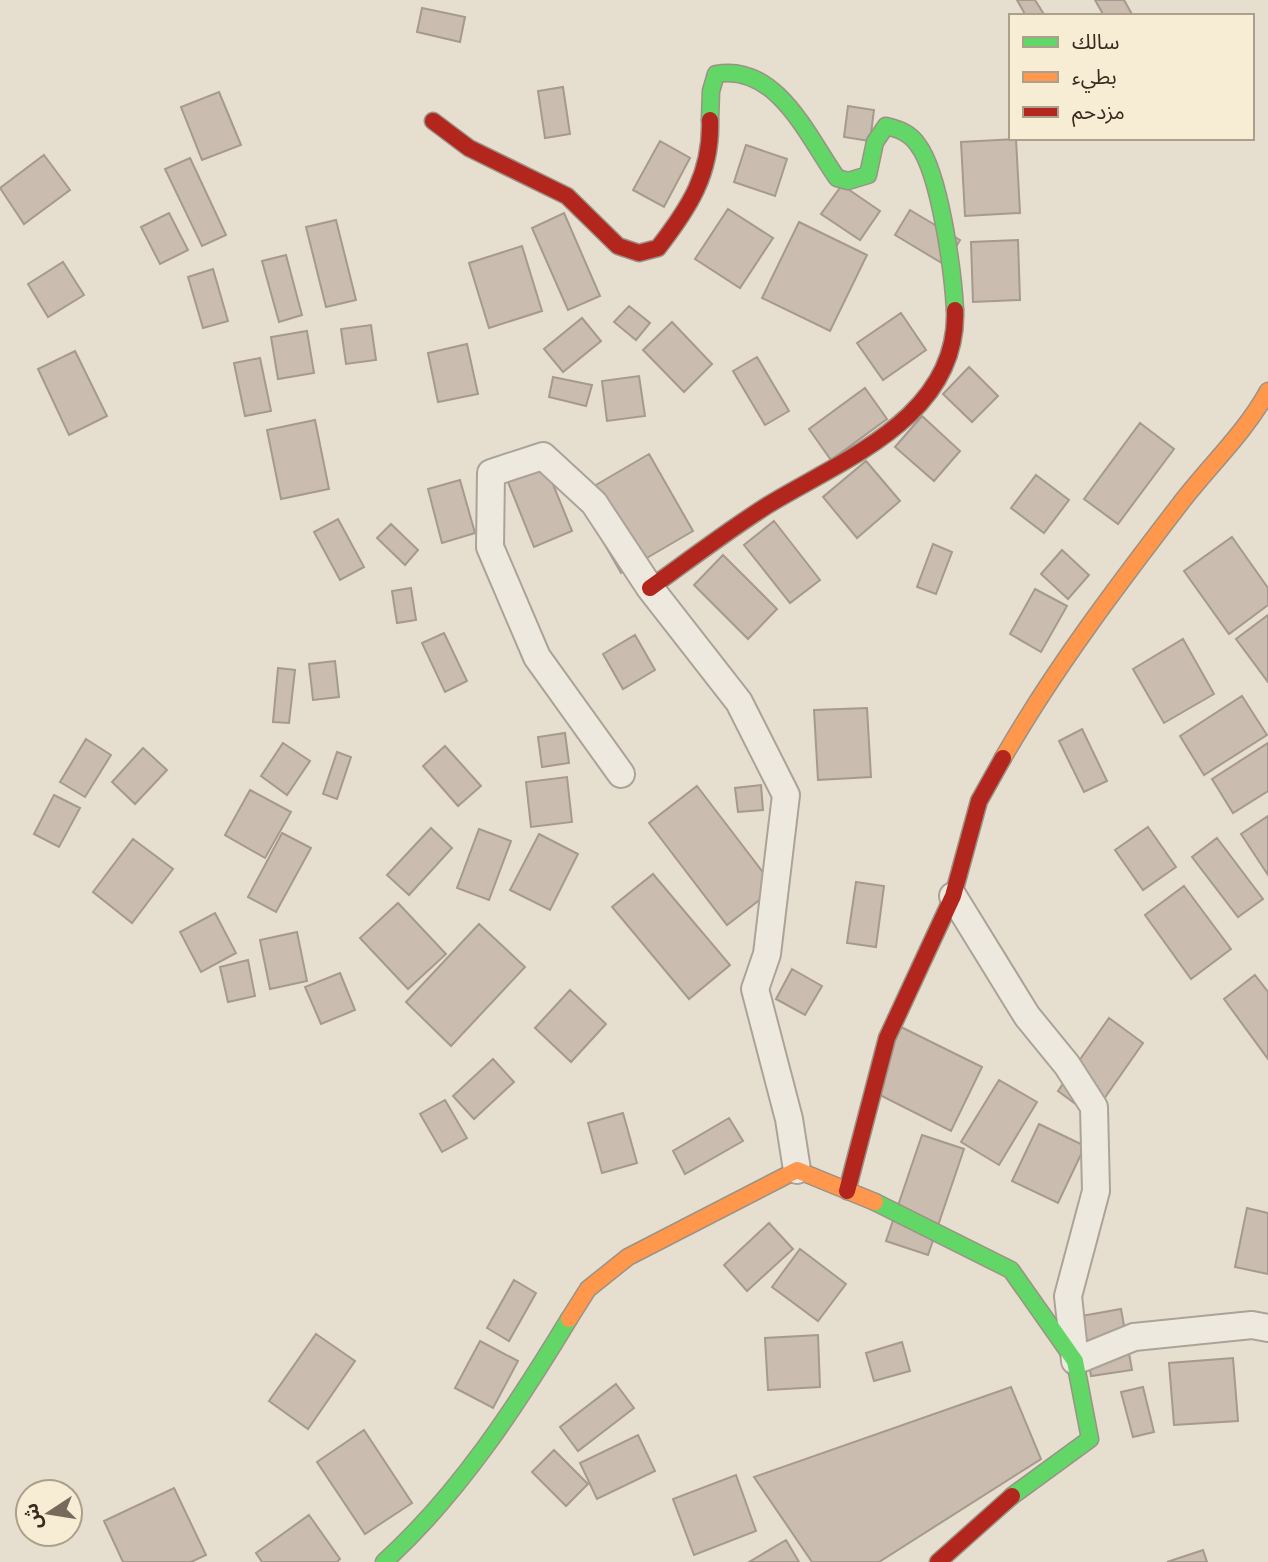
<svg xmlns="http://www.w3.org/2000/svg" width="1268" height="1562" font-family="'IBM Plex Serif','Noto Sans Arabic',serif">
<rect width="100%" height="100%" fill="#e6dece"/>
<path fill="#cabcae" stroke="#a6998d" stroke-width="2" d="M1017 0H1035L1045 16H1026Z
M1095 0H1124L1133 16H1104Z
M422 8 465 17 460 42 417 32Z
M563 87 570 134 545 138 538 91Z
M219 92 241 145 202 160 181 107Z
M848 106 874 110 870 141 844 137Z
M1016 139 1020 213 965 216 961 142Z
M660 141 690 158 664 207 633 190Z
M746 145 787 159 775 196 734 182Z
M44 155 70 190 24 224 0 188Z
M190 158 226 235 202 246 165 169Z
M842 185 880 211 860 240 821 214Z
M728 209 773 238 740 288 695 259Z
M910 210 960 240 945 265 895 235Z
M169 213 188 250 160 264 141 227Z
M564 213 600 296 568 310 532 228Z
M336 220 356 300 326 307 306 227Z
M799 222 867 255 830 331 762 298Z
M1018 240 1020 300 973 302 971 242Z
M522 246 542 311 489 328 469 263Z
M286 255 302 315 279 322 262 261Z
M63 262 84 295 48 317 28 284Z
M213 269 228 321 203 328 188 277Z
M629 306 650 323 636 340 614 322Z
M901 313 926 350 883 380 857 343Z
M582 318 601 341 563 372 544 349Z
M672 322 712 364 684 392 643 350Z
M371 325 376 360 346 364 341 329Z
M307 331 314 373 278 379 271 337Z
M467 344 478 394 438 402 428 353Z
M75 351 107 416 69 435 38 369Z
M757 357 789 411 765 425 733 371Z
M260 358 271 411 245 416 234 363Z
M969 367 998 396 972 422 943 394Z
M639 376 645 416 607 421 602 381Z
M553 377 592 385 586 406 549 397Z
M865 388 887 419 831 460 809 429Z
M922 416 960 451 934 481 895 447Z
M315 420 329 489 281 499 267 430Z
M1140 423 1174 449 1118 524 1084 499Z
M649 454 693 531 621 573 577 496Z
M866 461 900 501 857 538 823 497Z
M546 467 572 531 534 547 508 482Z
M1036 475 1069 500 1044 533 1011 508Z
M460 480 475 533 442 543 428 489Z
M338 519 364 567 340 580 314 532Z
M774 521 820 580 790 603 744 545Z
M391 524 418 550 405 565 377 538Z
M1232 537 1268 588V605L1229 634 1184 571Z
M933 544 952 552 936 594 917 587Z
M1062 550 1089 575 1068 599 1041 574Z
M723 555 777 609 748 639 694 585Z
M411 588 416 620 397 623 392 591Z
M1035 589 1067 606 1041 652 1010 634Z
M1268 615V682L1236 639Z
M444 633 467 681 445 692 422 643Z
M635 635 655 670 623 689 603 654Z
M1183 639 1214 694 1164 723 1133 669Z
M335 661 339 697 313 700 309 664Z
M278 668 295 670 289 723 273 722Z
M1242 696 1267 735 1204 775 1180 736Z
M867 708 871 777 818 780 814 710Z
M1082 729 1107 781 1084 792 1059 741Z
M565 733 569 763 542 767 538 737Z
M86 739 111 755 85 797 60 782Z
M283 743 310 761 287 795 261 776Z
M1268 743V791L1233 813 1212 779Z
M445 746 481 786 458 806 423 766Z
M143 748 167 770 135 804 112 782Z
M337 752 351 757 337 799 323 794Z
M567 777 572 822 531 827 526 782Z
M761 785 763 810 738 812 735 788Z
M697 786 775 888 727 925 649 823Z
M250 790 291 812 265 858 225 835Z
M54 795 80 808 59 847 34 834Z
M1268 816V875L1241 834Z
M1148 827 1176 867 1143 890 1115 850Z
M431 828 452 848 409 895 387 875Z
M479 829 511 841 489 900 457 888Z
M282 833 311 848 276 912 248 897Z
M539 834 578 854 550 910 510 890Z
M1217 838 1263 899 1238 917 1192 857Z
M133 839 173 869 132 923 93 892Z
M653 874 730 965 689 999 612 907Z
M856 882 884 886 876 947 847 943Z
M1184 886 1231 949 1191 979 1145 915Z
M398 903 446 954 408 989 360 938Z
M215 913 236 953 201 972 180 932Z
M479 924 525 967 451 1046 406 1002Z
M297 932 307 981 270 989 260 940Z
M248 960 255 996 228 1002 220 967Z
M792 969 822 986 805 1015 776 999Z
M340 973 355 1010 321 1024 305 987Z
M1255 975 1268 992V1059L1224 999Z
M570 990 606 1024 571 1062 535 1028Z
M1109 1018 1143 1043 1092 1116 1058 1091Z
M901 1027 982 1067 951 1131 870 1090Z
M493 1059 514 1082 474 1119 453 1096Z
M999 1080 1037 1102 999 1165 961 1142Z
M445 1100 467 1138 442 1152 420 1114Z
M623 1113 637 1163 602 1173 588 1123Z
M729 1118 743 1141 685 1174 673 1151Z
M1039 1124 1085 1146 1058 1203 1012 1181Z
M922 1135 964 1149 928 1255 886 1241Z
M1247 1208 1268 1213V1274L1235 1267Z
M769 1223 793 1249 747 1291 724 1265Z
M800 1249 846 1284 818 1321 772 1287Z
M514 1280 536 1293 509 1341 487 1328Z
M1121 1309 1132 1370 1091 1376 1081 1316Z
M316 1334 355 1361 308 1429 269 1401Z
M818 1335 820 1387 768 1390 765 1338Z
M480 1341 518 1361 493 1408 455 1388Z
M902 1342 910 1371 874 1381 866 1353Z
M1233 1358 1238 1421 1174 1425 1169 1363Z
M616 1384 634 1408 578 1451 560 1427Z
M1011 1387 1041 1459 879 1562H812L754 1477Z
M1143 1387 1154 1432 1133 1437 1121 1392Z
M364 1430 412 1503 365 1534 317 1462Z
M638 1435 655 1471 597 1499 580 1463Z
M554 1450 588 1484 566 1506 532 1472Z
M736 1475 756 1531 694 1555 673 1499Z
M174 1488 206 1555 191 1562H123L104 1521Z
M309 1515 340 1559 337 1562H262L256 1553Z
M786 1540 799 1562H749Z
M1203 1550 1207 1562H1167Z"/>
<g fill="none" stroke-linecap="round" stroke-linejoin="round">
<g stroke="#aba397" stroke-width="30">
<path id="street" d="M621 774 537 657 490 547 491 473 543 456 594 503 650 588 739 702 786 795 767 954 755 989 789 1119 797 1170
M953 896 1027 1016 1067 1065 1094 1107 1096 1191 1068 1296 1075 1361 1134 1337 1252 1325 1268 1328"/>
</g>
<g stroke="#9b9286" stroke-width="19">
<path id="fast" d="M710 120 711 91 716 74C777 63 808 137 837 178L848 181 868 175 875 142 886 126C899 129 910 133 918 145 940 174 953 272 955 310
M875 1202 1011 1270 1075 1361 1090 1439 1012 1496
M384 1562C459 1494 517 1405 569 1319"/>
</g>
<g stroke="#9b9286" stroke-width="19">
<path id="slow" d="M1003 758C1054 669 1117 586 1180 504 1209 466 1245 433 1268 391
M569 1319 588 1289 628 1257 797 1170 875 1202"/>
</g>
<g stroke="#9b9286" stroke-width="19">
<path id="jam" d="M433 121 469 148 567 196 618 246 639 253 658 248C689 208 712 173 710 120
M650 588C689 560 727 531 768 505 843 459 959 417 955 310
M847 1191 887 1038 953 896 979 801 1003 758
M938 1562 1012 1496"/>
</g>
<use href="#street" stroke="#eee9df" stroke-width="26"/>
<use href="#fast" stroke="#63d668" stroke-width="16"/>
<use href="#slow" stroke="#ff974d" stroke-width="16"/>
<use href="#jam" stroke="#b3261e" stroke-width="16"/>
</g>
<rect x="1009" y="14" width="245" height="126" fill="#f7ecd4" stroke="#ac9f8b" stroke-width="2"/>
<rect x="1023" y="37" width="35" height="10" fill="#63d668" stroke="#ac9f8b" stroke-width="2"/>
<text x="1072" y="49" font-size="21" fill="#3b2b1e">سالك</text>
<rect x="1023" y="72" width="35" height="10" fill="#ff974d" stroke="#ac9f8b" stroke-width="2"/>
<text x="1072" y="84" font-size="21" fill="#3b2b1e">بطيء</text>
<rect x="1023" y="107" width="35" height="10" fill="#b3261e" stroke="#ac9f8b" stroke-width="2"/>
<text x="1072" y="119" font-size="21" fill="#3b2b1e">مزدحم</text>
<g transform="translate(49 1513) rotate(258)"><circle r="33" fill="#f7ecd4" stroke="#ac9f8b" stroke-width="2"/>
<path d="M0-5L12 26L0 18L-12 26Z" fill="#776a5c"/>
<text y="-10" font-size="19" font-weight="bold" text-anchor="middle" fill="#3b2b1e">ش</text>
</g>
</svg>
